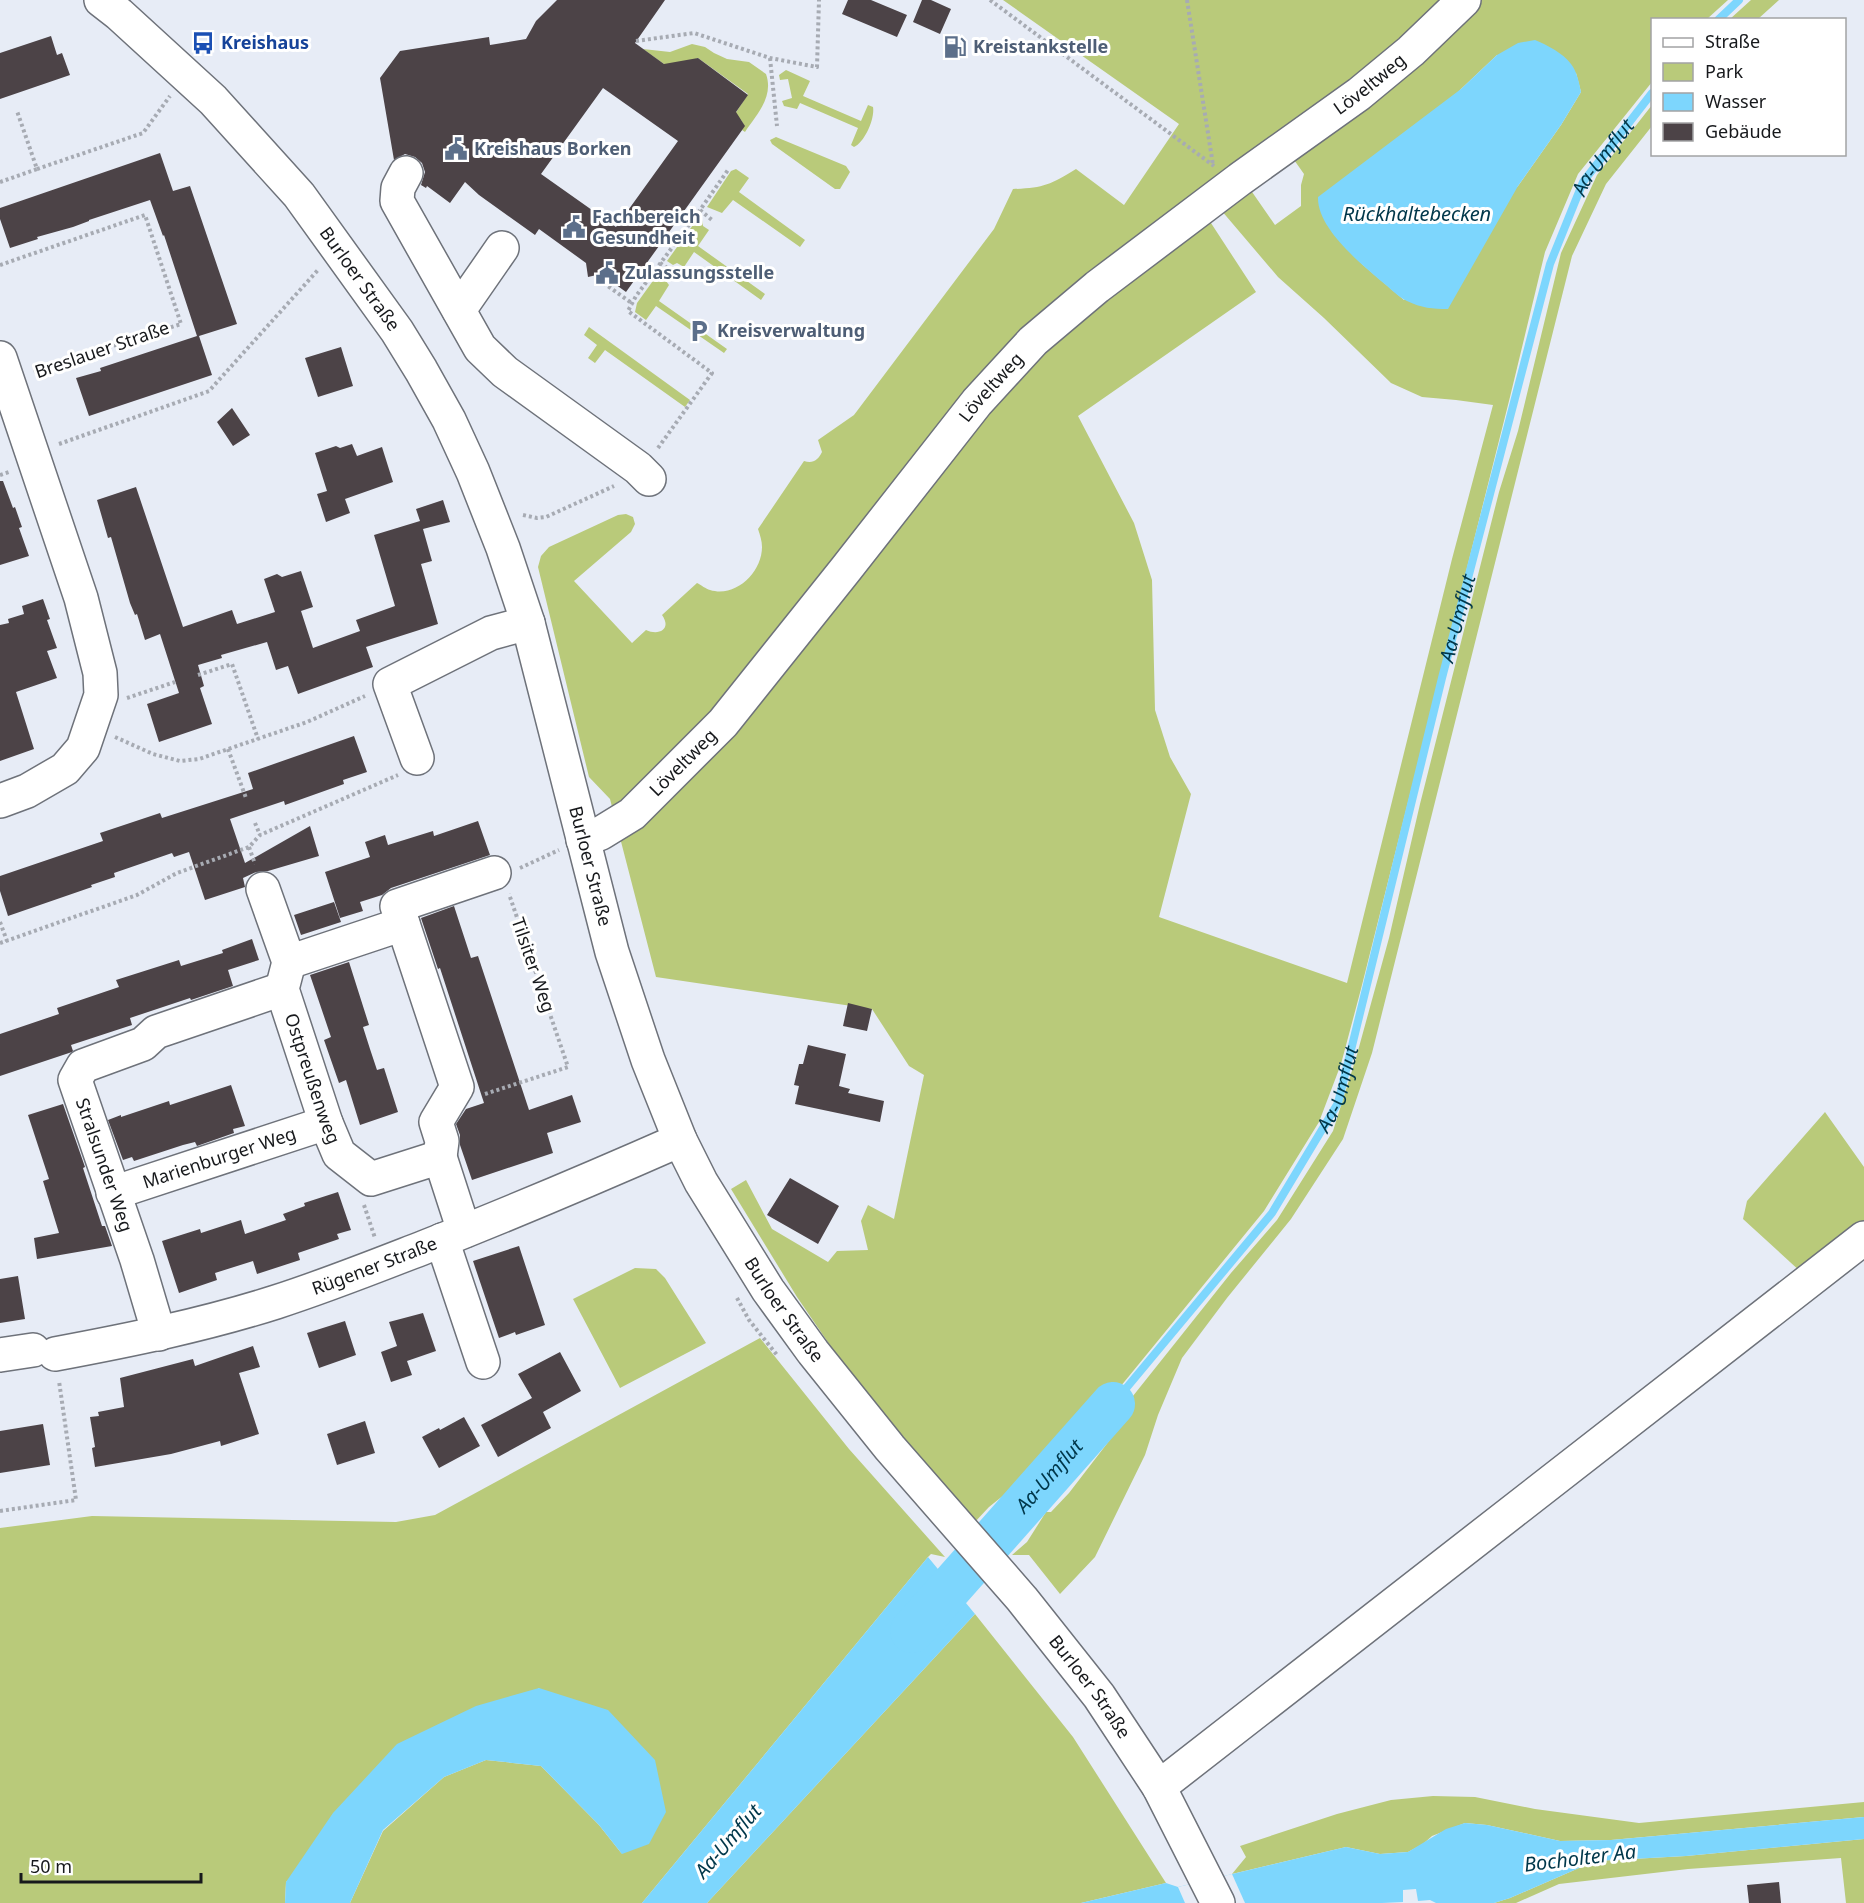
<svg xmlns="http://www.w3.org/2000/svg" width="1864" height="1903" font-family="'Noto Sans',sans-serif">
<rect width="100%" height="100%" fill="#e7ecf6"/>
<path fill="#b9ca7a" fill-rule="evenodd" d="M1003 0H1443L1209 220 1256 292 1078 416 1134 523 1152 580 1155 710 1170 757 1191 794 1159 917 1347 983 1452 559 1493 405 1456 400 1422 397 1391 383 1324 318 1278 277 1221 210 1250 189 1275 225 1301 206V185L1304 174 1292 157 1479 0H1728L1707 19 1652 20V82L1578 174 1545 252 1510 397 1361 989 1341 1064 1319 1122 1264 1211 1107 1403 1079 1418 1073 1420 1025 1478 989 1507 974 1523 838 1357 797 1297 731 1189 746 1180 772 1229 828 1262 837 1251 868 1250 861 1221 868 1205 894 1219 924 1075 909 1066 872 1009 656 977 610 799 589 777 538 567 541 556 549 547 618 515 626 514 633 517 635 524 631 532 574 581 632 643 646 630C659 636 672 629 662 615L697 583C701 585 706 589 710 590 736 598 762 572 762 547 762 541 760 535 758 529L804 461C813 464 818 460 822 452L818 440 854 415 994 229 1013 189C1043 188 1050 185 1076 169L1124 205 1179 124ZM1497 55 1576 73 1581 92 1561 125 1518 186 1404 300 1363 265 1332 232 1461 89Z
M1751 0H1779L1758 19H1730Z
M692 44 705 47 714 53 727 59 749 62 766 74C774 97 757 114 745 132L742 130 744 125 741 120 729 123 748 94 698 58 671 69 643 49 670 52Z
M786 70 810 81 803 96 861 121 868 105 873 107C875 118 865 142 854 147L851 145 858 128 800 103 797 109 784 106 782 101 792 98 788 79 780 80 779 75Z
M1652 105V126L1606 184 1572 256 1372 1053 1343 1139 1291 1219 1227 1298 1182 1358 1158 1415 1145 1455 1095 1557 1060 1594 1029 1555H1012L1027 1542 1046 1512H1051L1069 1493 1109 1441 1121 1411 1231 1273 1277 1220 1333 1131 1356 1058 1389 938 1420 804 1499 492 1518 431 1561 253 1597 175Z
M776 137 846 166 850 172 840 189H835L772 144 770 140Z
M736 169 749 178 739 192 805 240 800 247 733 200 722 213 707 207 731 171Z
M698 218 702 220 703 226 709 230 698 246 765 294 761 300 694 252 684 267 677 263 673 265 667 261Z
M660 271 666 275V281L669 285 659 301 727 349 724 353 656 306 646 320 635 312 637 303Z
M589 327 690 400 685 407 605 350 595 363 588 358 597 345 584 335Z
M1825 1112 1864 1167V1225L1802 1273 1743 1219 1747 1201Z
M635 1268 656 1269 665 1278 706 1343 620 1388 573 1299Z
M760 1338 849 1449 945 1557 931 1554 928 1557 642 1903H350L383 1831 444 1777 486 1760 541 1766 599 1825 622 1854 539 1688 286 1882 285 1903H0V1528L92 1516 396 1522 435 1515Z
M975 1614 1073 1737 1166 1883 1081 1903H707Z
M1433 1796 1475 1797 1535 1809 1639 1823 1864 1802V1817L1611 1840 1560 1841 1487 1825 1465 1823 1432 1836 1423 1844 1408 1852 1380 1854 1346 1847 1232 1874 1246 1857 1240 1846 1337 1814 1391 1800Z
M1864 1839V1903H1846L1841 1858 1688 1869 1559 1884 1516 1903H1494L1510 1898 1595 1861 1686 1856Z"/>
<path fill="#7dd6fd" d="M1535 40C1547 45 1563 53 1571 64 1577 72 1579 82 1581 92L1561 125 1518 186 1448 309C1433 309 1421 308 1407 301 1398 297 1389 287 1381 281 1359 262 1317 228 1318 197L1461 89 1497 55 1518 43Z
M928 1557 975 1614 707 1903H642Z
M539 1688 608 1710 655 1760 666 1812 649 1844 622 1854 599 1825 541 1766 486 1760 444 1777 383 1830 350 1903H285L286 1882 333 1813 397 1744 476 1706Z
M1864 1817V1839L1686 1856 1595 1861 1510 1898 1494 1903H1436L1430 1900 1418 1901 1416 1889 1403 1890V1902L1382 1903H1081L1166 1883 1178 1887 1346 1847 1380 1854 1408 1852 1446 1829 1465 1823 1487 1825 1560 1841 1611 1840Z"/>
<path fill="#e7ecf6" d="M1232 1874 1245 1903H1185L1178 1887Z"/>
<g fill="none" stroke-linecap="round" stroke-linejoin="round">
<g stroke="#7dd6fd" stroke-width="8">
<path d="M1718 20 1739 0"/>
<path id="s1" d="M1113 1404 1272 1213 1338 1103 1442 678 1550 264 1583 182 1652 93"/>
</g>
<path stroke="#7dd6fd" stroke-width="44" id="s2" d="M912 1631 1113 1404"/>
</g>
<path fill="#4c4347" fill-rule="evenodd" d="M557 0H665L635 43 664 64 698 58 748 95 736 112 745 126 626 292 601 274 588 277 586 263 539 229 535 235 479 195 465 182 450 203 427 186 426 188 421 185 425 172 422 163 415 157 405 154 394 160 380 78 400 51 489 37 490 45 526 39 536 21ZM603 88 678 141 616 227 541 174Z
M848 0H871L907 15 897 37 842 14Z
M922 0H931L951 9 940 34 913 22Z
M51 36 57 55 62 53 70 75 0 99V53Z
M160 153 173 191 190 186 237 324 199 336 212 375 89 416 76 378 101 371 100 368 197 336 164 235 163 236 150 200 89 220V221L73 227 37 237 38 239 10 248 0 219V208Z
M341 347 353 386 318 397 305 358Z
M232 408 250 435 233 446 217 422Z
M352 444 357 456 382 447 393 482 345 499 350 513 326 522 317 494 327 491 315 453 336 446 340 448Z
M0 481H3L13 508 15 507 22 527 19 528 29 556 0 565Z
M136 487 183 627 232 610 237 624 275 612 264 579 277 574 282 577 301 571 313 607 301 611 313 648 360 631 356 620 395 606 374 535 420 521 416 509 443 500 450 522 423 529 432 561 421 564 438 624 366 647 373 667 298 694 288 666 276 670 267 642 221 655 222 658 198 665 204 686 200 688 212 724 159 742 147 704 179 693 160 634 145 640 137 614 135 615 130 603 111 537 108 538 97 500Z
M43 599 50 619 47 620 57 648 47 651 57 678 16 692 34 749 0 761V625L9 623 8 619 24 614 22 606Z
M354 736 367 772 343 780 344 784 285 805 284 801 230 819 245 863 310 826 319 856 268 871 256 872 243 878 245 887 205 900 189 852 174 857 172 853 114 873 115 877 91 885 92 887 8 916 0 891V876L103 841 100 833 160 813 162 818 253 789 248 773Z
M478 821 490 855 391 888 382 895 360 902 363 911 340 918 325 872 370 857 365 842 385 835 388 845 433 831 434 836Z
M334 902 341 922 301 935 294 915Z
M454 906 471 958 478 956 529 1110 572 1095 581 1122 547 1133 553 1153 472 1180 460 1145V1135L456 1124 466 1109 484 1103 440 968 438 969 421 918Z
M252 939 259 960 228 970 233 986 191 1000 190 998 130 1018 132 1025 71 1045 73 1051 72 1052 0 1076V1034L59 1014 57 1008 119 987 116 980 179 960 181 966 223 953 222 950Z
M349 962 369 1025 363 1027 370 1049 377 1070 384 1068 398 1112 360 1125 346 1080 339 1083 324 1040 331 1037 310 975Z
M848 1003 872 1009 867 1031 843 1026Z
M808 1045 846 1054 839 1086 850 1089 848 1093 884 1101 880 1122 795 1104 799 1086 794 1085 799 1064H803Z
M231 1085 245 1126 233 1129 234 1133 197 1146 195 1142 183 1145 134 1161 132 1157 123 1160 108 1120 121 1115V1117L169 1101 170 1105Z
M63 1104 85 1167 83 1168 102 1226H105L112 1246 37 1259 34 1238 59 1233 43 1181 49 1179 28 1115Z
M790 1178 839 1206 818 1244 767 1215Z
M338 1192 351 1230 337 1234 339 1239 298 1253 300 1260 257 1274 253 1261 215 1273 217 1280 179 1293 162 1241 200 1229 201 1233 241 1220 245 1234 286 1220 283 1214 305 1206 304 1203Z
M519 1246 545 1325 516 1335 515 1332 499 1338 473 1261Z
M18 1276 25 1319 0 1323V1279Z
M423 1313 436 1351 407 1361 412 1375 391 1382 381 1352 397 1346 389 1322Z
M345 1321 356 1355 319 1368 307 1333Z
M253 1346 260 1367 239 1373 259 1434 221 1446 220 1441 171 1454 95 1467 92 1448 95 1447 90 1417 99 1416 98 1412 124 1407 120 1378 193 1359 195 1366Z
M560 1352 581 1391 543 1412 551 1428 498 1457 481 1425 532 1398 518 1374Z
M464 1417 480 1446 439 1468 422 1437 439 1428 440 1430Z
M365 1421 375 1453 337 1465 327 1434Z
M43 1424 50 1465 0 1473V1431Z
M1779 1882 1781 1903H1749L1747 1885Z"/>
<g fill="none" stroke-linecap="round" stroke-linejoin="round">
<g stroke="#6e727a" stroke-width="36">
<g id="minor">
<path d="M406 173 398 188 397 201 480 348 505 372 638 468 649 479"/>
<path d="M459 310 502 248"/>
<path d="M0 358 81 598 100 673 101 695 83 748 65 769 27 791 0 801"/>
<path d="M417 758 390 684 491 633 528 623"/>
<path id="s3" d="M583 840 601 833 632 814 723 723 846 569 977 402 1033 341 1097 287 1240 179 1359 94 1411 51 1464 0"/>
<path id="s4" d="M263 889 289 962 282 989 326 1123 339 1154 371 1179 440 1157 464 1231"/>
<path d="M403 924 397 906 494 873"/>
<path d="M289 962 403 924 457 1087 436 1122 442 1141 440 1157"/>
<path id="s5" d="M113 1193 326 1123"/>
<path d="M442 1240 483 1362"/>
<path d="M159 1334 137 1260 75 1080 83 1066 143 1044 156 1032 282 989"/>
<path id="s6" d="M55 1354C130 1340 204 1325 276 1302 326 1286 376 1266 425 1247 511 1213 596 1177 680 1140"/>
<path d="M0 1355 33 1350"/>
<path d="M1159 1787 1864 1238"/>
</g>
</g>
<g stroke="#6e727a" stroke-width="36">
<g id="major">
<path id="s7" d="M101 0 119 14 213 100 299 195 397 331 421 370 449 420 473 472 503 548 528 623 612 952 648 1060 680 1140 701 1182 768 1290 813 1352 890 1448 1022 1599 1099 1696 1159 1787 1218 1903"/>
</g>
</g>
<path stroke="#a7abb3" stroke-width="4" stroke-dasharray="3 3" stroke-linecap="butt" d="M990 0 1214 166
M1187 0 1213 165
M636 41 694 33 770 58 817 67 819 0
M770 58 777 126
M37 169 143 133 170 96
M0 182 37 169 17 111
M700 210 712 220
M660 263 673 272
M0 265 145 215 181 324 32 372
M607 273 602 282 633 304
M59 444 209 391 318 270
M658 448 712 373 628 311 636 296 700 210 728 170
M0 475 9 472
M523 515 537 518 546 517 614 486
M198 675 232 664 258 739
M127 698 175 682
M115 737 153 754 180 761 199 759 307 722 365 696
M228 749 246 798
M255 823 260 835
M249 847 255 864
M520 868 559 850
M0 922 7 941
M0 943 137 895 177 873 249 847 260 835 398 775
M485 1094 568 1067 509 894
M364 1205 375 1238
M737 1298 749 1320 777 1355
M0 1511 76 1500 59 1381"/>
<use href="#minor" stroke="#fff" stroke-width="33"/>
<use href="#major" stroke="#fff" stroke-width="33"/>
</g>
<defs>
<g id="bus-bare" transform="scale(1.8)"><path d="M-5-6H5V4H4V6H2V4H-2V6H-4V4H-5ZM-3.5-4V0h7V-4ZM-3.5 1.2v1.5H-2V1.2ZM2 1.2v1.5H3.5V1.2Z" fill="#1a4fb4" stroke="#fff" stroke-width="2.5" paint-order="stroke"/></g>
<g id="fuel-bare" transform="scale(1.8)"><path d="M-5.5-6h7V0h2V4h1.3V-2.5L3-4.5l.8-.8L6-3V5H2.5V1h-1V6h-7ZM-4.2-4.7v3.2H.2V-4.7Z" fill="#5c6f8a" stroke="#fff" stroke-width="2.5" paint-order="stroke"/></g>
<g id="civic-bare" transform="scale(1.8)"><path d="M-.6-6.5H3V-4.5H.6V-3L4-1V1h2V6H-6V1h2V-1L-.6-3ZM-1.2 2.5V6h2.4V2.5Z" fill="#5c6f8a" stroke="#fff" stroke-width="2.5" paint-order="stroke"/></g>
<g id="parking-bare" transform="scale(1.8)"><path d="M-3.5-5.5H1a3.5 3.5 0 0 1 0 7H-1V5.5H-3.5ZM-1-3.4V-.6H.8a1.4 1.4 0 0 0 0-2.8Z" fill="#5c6f8a" stroke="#fff" stroke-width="2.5" paint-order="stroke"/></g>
</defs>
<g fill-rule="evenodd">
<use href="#bus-bare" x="203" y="43"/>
<use href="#fuel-bare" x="955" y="47"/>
<use href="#civic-bare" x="456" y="149"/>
<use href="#civic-bare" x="574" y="227"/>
<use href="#civic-bare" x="607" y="273"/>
<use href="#parking-bare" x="699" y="331"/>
</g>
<g text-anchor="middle" stroke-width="6" stroke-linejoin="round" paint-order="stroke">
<g font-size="18" font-weight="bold" fill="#164399" stroke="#fff" text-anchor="start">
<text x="221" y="49">Kreishaus</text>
</g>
<g font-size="18" font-weight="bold" fill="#4e5e75" stroke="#fff" text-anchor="start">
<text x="973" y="53">Kreistankstelle</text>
<text x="474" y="155">Kreishaus Borken</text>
<text x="592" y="223">Fachbereich<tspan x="592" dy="21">Gesundheit</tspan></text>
<text x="625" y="279">Zulassungsstelle</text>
<text x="717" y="337">Kreisverwaltung</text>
</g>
<g font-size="18" fill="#17191c" stroke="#fff">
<text dy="6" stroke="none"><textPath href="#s3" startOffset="1100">Löveltweg</textPath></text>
<text dy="6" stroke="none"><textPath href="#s7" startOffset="382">Burloer Straße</textPath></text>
<text transform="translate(102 350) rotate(-19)" y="6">Breslauer Straße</text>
<text dy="6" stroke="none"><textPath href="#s3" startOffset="614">Löveltweg</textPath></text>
<text dy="6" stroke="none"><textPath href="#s3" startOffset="128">Löveltweg</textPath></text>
<text dy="6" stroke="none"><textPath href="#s7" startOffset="1018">Burloer Straße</textPath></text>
<text transform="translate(533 965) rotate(71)" y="6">Tilsiter Weg</text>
<text dy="6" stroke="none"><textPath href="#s4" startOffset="200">Ostpreußenweg</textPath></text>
<text dy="6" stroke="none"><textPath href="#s5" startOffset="112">Marienburger Weg</textPath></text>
<text transform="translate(104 1165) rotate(71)" y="6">Stralsunder Weg</text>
<text dy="6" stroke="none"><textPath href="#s6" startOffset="332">Rügener Straße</textPath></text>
<text dy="6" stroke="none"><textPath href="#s7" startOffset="1506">Burloer Straße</textPath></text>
<text dy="6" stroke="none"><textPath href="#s7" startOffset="1992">Burloer Straße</textPath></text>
</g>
<g font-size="20" font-style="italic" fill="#00374a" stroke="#fff">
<text dy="7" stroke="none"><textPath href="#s1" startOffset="1362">Aa-Umflut</textPath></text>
<text x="1417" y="221">Rückhaltebecken</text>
<text dy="7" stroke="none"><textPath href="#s1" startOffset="876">Aa-Umflut</textPath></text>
<text dy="7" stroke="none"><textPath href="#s1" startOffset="390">Aa-Umflut</textPath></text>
<text dy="7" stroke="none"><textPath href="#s2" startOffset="207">Aa-Umflut</textPath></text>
<text transform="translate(728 1841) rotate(-49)" y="7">Aa-Umflut</text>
<text transform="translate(1580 1858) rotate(-7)" y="7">Bocholter Aa</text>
</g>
</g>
<rect x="1651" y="18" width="195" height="138" fill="#ffffff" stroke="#a2a3a4" stroke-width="1.5"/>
<rect x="1663" y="38" width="30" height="9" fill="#ffffff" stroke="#a2a3a4" stroke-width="1.5"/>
<text x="1705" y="48" font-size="18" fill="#17191c">Straße</text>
<rect x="1663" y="63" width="30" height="18" fill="#b9ca7a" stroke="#a2a3a4" stroke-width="1.5"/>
<text x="1705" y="78" font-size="18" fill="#17191c">Park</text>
<rect x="1663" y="93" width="30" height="18" fill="#7dd6fd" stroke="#a2a3a4" stroke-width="1.5"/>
<text x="1705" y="108" font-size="18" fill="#17191c">Wasser</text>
<rect x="1663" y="123" width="30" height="18" fill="#4c4347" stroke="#a2a3a4" stroke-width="1.5"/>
<text x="1705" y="138" font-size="18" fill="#17191c">Gebäude</text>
<path d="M21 1873v9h180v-9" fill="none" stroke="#17191c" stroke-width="3"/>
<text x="30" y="1873" font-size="18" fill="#17191c" stroke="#ffffff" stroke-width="4.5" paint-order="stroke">50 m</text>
</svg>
